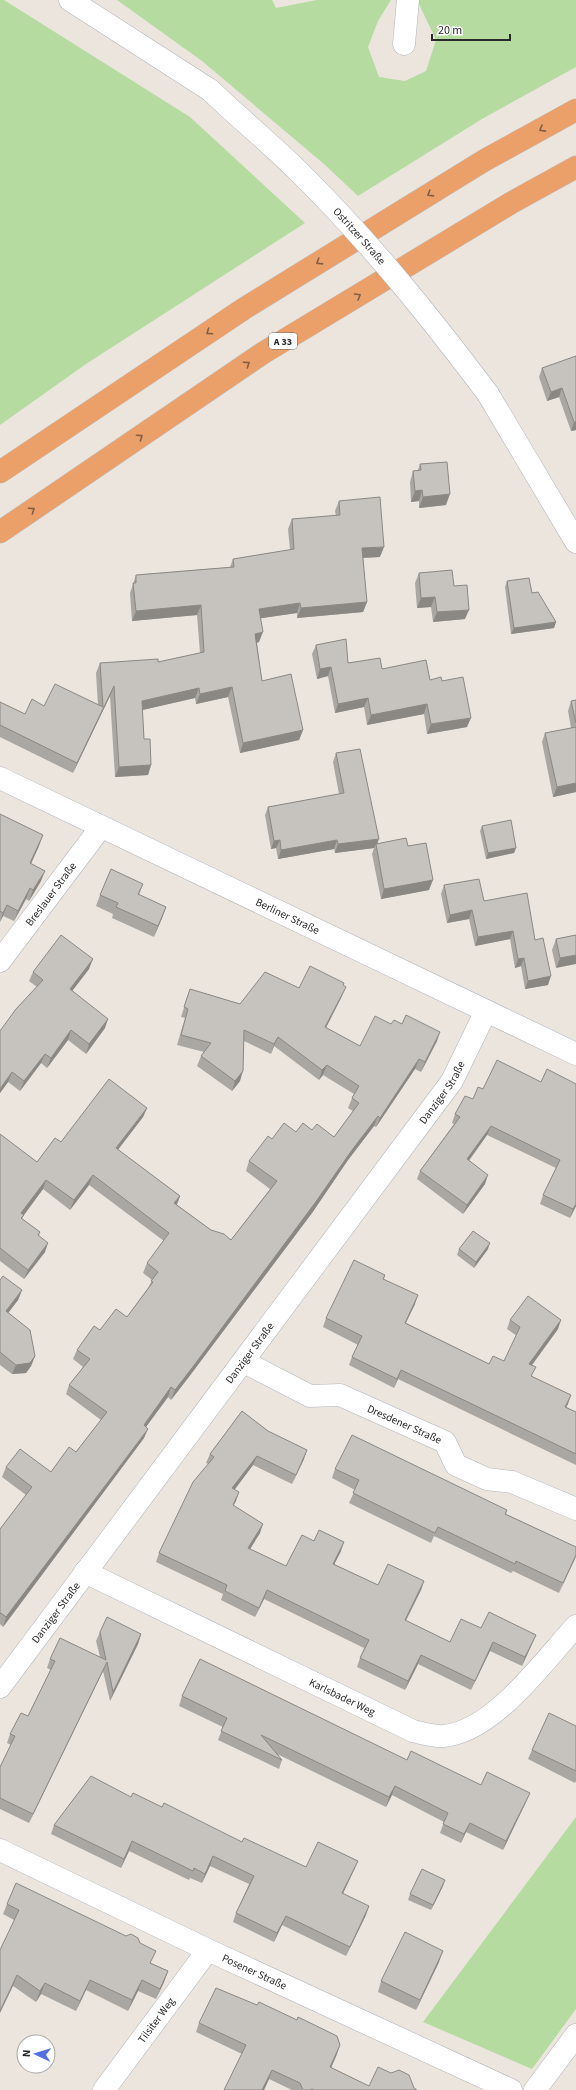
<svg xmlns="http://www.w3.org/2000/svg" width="576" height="2090" font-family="'Source Sans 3',sans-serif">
<rect width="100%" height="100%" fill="#ebe5de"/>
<path fill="#b5dba1" d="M0 0H4L190 117 305 223 86 364 0 425Z
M117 0H272L276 8 317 0H391L378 21 368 47 379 77 405 81 426 71 436 40 417 0H576V67L482 119 358 196 324 164 202 61Z
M576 1817V2009L532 2069 423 2022Z"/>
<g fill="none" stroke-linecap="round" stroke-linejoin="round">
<g stroke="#b2b4bc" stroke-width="23">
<g id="minor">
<path d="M70 0 210 90"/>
<path d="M404 44 408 0"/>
<path d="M488 394 576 542"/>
<path id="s1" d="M0 778 576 1054"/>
<path id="s2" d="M0 961 101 827"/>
<path id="s3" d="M244 1362 310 1396 340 1395 445 1442 456 1465 487 1479 512 1482 576 1509"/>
<path id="s4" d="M85 1572 413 1731C422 1733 434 1737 444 1736 494 1731 543 1662 576 1626"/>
<path id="s5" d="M0 1687 452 1081 486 1011"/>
<path id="s6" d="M0 1850 208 1950 511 2090"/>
<path id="s7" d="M104 2090 208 1950"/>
<path d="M535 2090 576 2035"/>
</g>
</g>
<g stroke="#c3c3c3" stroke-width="23">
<path id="motorway" d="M0 472 245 308 485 160 576 110
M0 532 263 353 511 203 576 167"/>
</g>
<use href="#minor" stroke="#fff" stroke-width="22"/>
<use href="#motorway" stroke="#eba069" stroke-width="22"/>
<g stroke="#b2b4bc" stroke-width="23" stroke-linecap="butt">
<g id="minor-bridge">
<path id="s8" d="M210 90C237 116 266 140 293 166 365 236 428 314 488 394"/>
</g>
</g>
<use href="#minor-bridge" stroke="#fff" stroke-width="22"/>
</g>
<path fill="#aaa7a3" d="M576 356V430L571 431 559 397 547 401 539 377 542 368Z
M420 464 446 505 419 508V501L411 502 410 482 413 471 418 470Z
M339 501 380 557 363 558 367 602 363 612 297 618V613L261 618 259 642 257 643 262 681 303 730 299 740 240 753 228 697 196 704 195 698 142 710 144 739 151 765 148 775 115 777 110 696 73 773 0 737V702L25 714 44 706 98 705 96 673 100 663 158 662 200 653 197 615 132 621 130 593 136 575 230 567 233 559 290 550 288 529 292 519 336 516 335 511Z
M419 573 465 619 433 622 431 607 417 608 415 583Z
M507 581 532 593 556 622 554 628 511 634 505 587Z
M316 645 348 663 382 669 430 680 442 681 467 727 427 734 424 714 367 725 364 707 335 713 328 676 317 679 312 654Z
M576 700V792L553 797 542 742 545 733 571 728 568 711 571 701Z
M336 753 378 843 408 846 429 890 381 899 372 854 374 848 335 853 334 849 278 859 276 848 271 849 265 815 268 807 339 794 333 762Z
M0 814 39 846 31 864 41 881 29 901 26 899 14 921 3 916 0 922Z
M482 826 516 848 514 853 486 859 480 831Z
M143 884 139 895 166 907 162 918 154 937 112 918 113 914 96 906 100 895Z
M444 885 484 901 535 940 548 985 525 989 521 966 515 968 510 939 475 946 469 919 447 923 441 894Z
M576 935 556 968 552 950 556 939Z
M89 969 72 991 105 1028 86 1054 68 1040 47 1068 41 1063 20 1091 8 1082 0 1093V1031L37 987 29 981 33 972Z
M343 985 342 996 326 1028 360 1046 391 1024 437 1041 421 1072 415 1069 376 1127 374 1126 348 1160 312 1213 188 1378 171 1400 168 1397 146 1427 144 1438 3 1627 0 1624V1529L26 1495 2 1477 6 1467 51 1472 76 1452 101 1420 66 1394 69 1385 83 1367 73 1359 77 1350 100 1330 127 1317 148 1288 152 1280 143 1273 147 1263 164 1241 89 1185 70 1210 43 1189 24 1215 22 1219 40 1232 39 1235 45 1252 24 1279 0 1261V1135L37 1162 61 1142 147 1108 143 1117 118 1150 180 1196 177 1205 211 1230 231 1240 270 1189 246 1171 249 1161 272 1139 296 1132 312 1130 334 1137 353 1111 348 1108 352 1098 354 1094 323 1075 319 1080 274 1046 271 1054 244 1041 240 1081 232 1091 197 1066 201 1056 204 1052 177 1045 185 1018 181 1017 190 989 240 1004 299 988Z
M541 1082 576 1206 570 1218 540 1204 543 1195 556 1168 487 1135 469 1161 485 1184 463 1214 417 1179 420 1171 454 1124 452 1123 455 1114 473 1099 483 1089Z
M459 1249H488L474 1268 457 1255Z
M385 1275 384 1279 415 1304 406 1323 489 1364 504 1361 517 1336 507 1329 510 1320 558 1329 532 1365V1377L568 1404 566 1407 576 1412V1465L398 1379 394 1388 349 1365 352 1357 358 1345 323 1327 326 1318Z
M0 1280 22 1290 18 1300 8 1313 35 1356 31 1366 26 1373 12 1374 0 1365Z
M242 1411 304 1459 292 1484 253 1465 235 1489 236 1501 233 1505 260 1533 250 1549 286 1566 314 1541 341 1551 334 1564 378 1585 424 1581 421 1590 406 1621 450 1642 481 1628 532 1644 522 1666 490 1651 471 1690 418 1664 405 1690 357 1667 360 1658 364 1648 264 1599 255 1617 221 1600 223 1594 156 1562 159 1553 208 1464 206 1463 210 1454Z
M335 1469 507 1510 506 1514 576 1547 559 1593 513 1571 511 1573 434 1536 431 1543 349 1503 355 1490 332 1478Z
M100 1632 141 1634 138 1644 110 1701 103 1671 29 1823 0 1809V1767L11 1745 7 1743 10 1734 28 1716 51 1670 47 1668 50 1659 100 1657 96 1641Z
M182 1696 407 1760 481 1785 526 1802 503 1850 466 1832 461 1843 440 1833 444 1822 392 1795 386 1807 277 1754 282 1760 279 1769 218 1740 223 1727 179 1706Z
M576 1726V1781L575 1783 528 1759 532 1750Z
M131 1797 162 1807 242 1842 306 1867 358 1861 354 1870 343 1893 366 1915 346 1956 282 1925 274 1942 233 1922 236 1913 249 1884 210 1866 202 1883 190 1878 189 1880 129 1851 121 1868 51 1834 54 1825Z
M443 1886 431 1910 408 1900 410 1894Z
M7 1904 140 1943 151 1963 168 1971 164 1982 156 1999 138 1991 128 2011 86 1990 76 2011 41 1994 36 2002 13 1986 14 1920 3 1914Z
M439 1962 416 2010 378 1992 381 1981Z
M199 2023 337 2054 331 2068 369 2086 414 2088 417 2090H292L269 2079 264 2090H224L242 2054 196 2032Z"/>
<path fill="#8b8884" d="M562 388 559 397 547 401 551 392Z
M574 422H576V430L571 431Z
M422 490 419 501 411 502 415 491Z
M450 494 446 505 419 508 423 497Z
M384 547 380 557 358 558 362 548Z
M435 597 431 607 417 608 421 598Z
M367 602 363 612 297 618 301 608Z
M300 603 297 613 256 619 259 609Z
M201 605 197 615 132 621 136 611Z
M469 610 465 619 433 622 437 612Z
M556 622 554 628 511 634 514 628Z
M263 632 259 642 252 644 255 634Z
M331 667 328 676 317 679 320 669Z
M114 686 110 696 73 773 77 763Z
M232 687 228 697 196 704 200 694Z
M199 688 195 698 138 711 142 701Z
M368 698 364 707 335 713 338 704Z
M427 704 424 714 367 725 371 715Z
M471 718 467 727 427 734 431 724Z
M303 730 299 740 240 753 243 743Z
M151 765 148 775 115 777 119 767Z
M576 783V792L553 797 557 787Z
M43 835 39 846 26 874 30 863Z
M379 839 376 847V844L374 848 335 853 338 844Z
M280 840 276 848 271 849 274 841Z
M337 840 334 849 278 859 281 850Z
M516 848 514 853 486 859 488 853Z
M45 871 41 881 29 901 33 890Z
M433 880 429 890 381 899 384 889Z
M30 888 26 899 14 921 18 911Z
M7 905 3 916 0 922 3 913Z
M166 907 162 918 154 937 158 926Z
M472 910 469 919 447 923 450 915Z
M513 931 510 939 475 946 478 937Z
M576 955V964L556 968 560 958Z
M524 958 521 966 515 968 518 959Z
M93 959 89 969 66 999 70 989Z
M551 976 548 985 525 989 528 981Z
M346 987 342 996 321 1037 325 1027Z
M108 1019 105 1028 86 1054 89 1044Z
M71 1030 68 1040 47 1068 51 1058Z
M440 1032 437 1041 421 1072 425 1062Z
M278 1037 274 1046 271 1054 274 1044Z
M45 1054 41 1063 20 1091 24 1081Z
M419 1059 415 1069 376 1127 380 1118Z
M327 1065 323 1075 319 1080 322 1070Z
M243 1071 240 1081 232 1091 235 1081Z
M12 1072 8 1082 0 1093V1089Z
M147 1108 143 1117 112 1157 116 1148Z
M378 1116 374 1126 348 1160 312 1213 188 1378 171 1400 175 1390 352 1150Z
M491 1126 487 1135 463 1168 467 1159Z
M93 1175 89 1185 70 1210 74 1200Z
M488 1175 485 1184 463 1214 467 1205Z
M46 1180 43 1189 18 1223 21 1213Z
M180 1196 176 1206 174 1203Z
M576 1204V1206L570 1218 573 1209Z
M48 1243 45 1252 24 1279 28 1270Z
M490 1243 488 1249 474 1268 476 1262Z
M22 1290 18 1300 2 1321 6 1311Z
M418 1295 415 1304 401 1332 405 1323Z
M561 1320 558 1329 526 1373 529 1364Z
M35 1356 31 1366 26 1373 12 1374 16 1365Z
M401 1370 398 1379 394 1388 397 1379Z
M171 1387 168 1397 140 1435 144 1425Z
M571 1395 568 1404 562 1415 565 1407Z
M148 1429 144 1438 3 1627 6 1617Z
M307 1450 304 1459 292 1484 296 1475Z
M257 1456 253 1465 229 1497 232 1488Z
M239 1492 236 1501 229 1514 233 1505Z
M263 1524 260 1533 245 1557 248 1548Z
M344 1542 341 1551 330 1573 333 1564Z
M576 1555 575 1559 559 1593 563 1583Z
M424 1581 421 1590 401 1629 405 1620Z
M267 1590 264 1599 255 1617Z
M141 1634 138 1644 110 1701 113 1692Z
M536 1635 532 1644 522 1666 525 1657Z
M493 1642 490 1651 471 1690 475 1681Z
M421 1655 418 1664 405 1690 408 1681Z
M107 1662 103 1671 29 1823 33 1814Z
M395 1786 392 1795 386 1807 389 1797Z
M530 1793 526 1802 503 1850 506 1841Z
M470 1823 466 1832 461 1843 464 1834Z
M132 1841 129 1851 121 1868 124 1859Z
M213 1856 210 1866 202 1883 205 1874Z
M358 1861 354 1870 339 1902 342 1893Z
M445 1880 443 1886 431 1910 433 1905Z
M369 1906 366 1915 346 1956 350 1947Z
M286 1916 282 1925 274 1942 277 1933Z
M443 1951 439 1962 416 2010 420 2000Z
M168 1971 164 1982 156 1999 160 1989Z
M17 1975 13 1986 0 2013V2011Z
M90 1980 86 1990 76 2011 80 2001Z
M142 1980 138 1991 128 2011 132 2000Z
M45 1983 41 1994 36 2002 40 1991Z
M340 2045 337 2054 327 2077 330 2067Z
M272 2070 269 2079 264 2090H262Z"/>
<path fill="#c6c2bd" stroke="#8b8884" d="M576 356V422H574L562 388 551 392 542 368Z
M447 462 450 494 423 497 422 490 415 491 413 471 421 470 420 464Z
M380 497 384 547 362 548 367 602 301 608 300 603 259 609 263 632 255 634 262 681 291 674 303 730 243 743 232 687 200 694 199 688 142 701 144 739H150L151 765 119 767 114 686 77 763 0 725V702L25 714 32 699 44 706 55 684 103 707 100 663 158 659V662L204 652 201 605 136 611 133 583H136V575L234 567 233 559 294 549 292 519 340 515 339 501Z
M452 570 454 586 467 585 469 610 437 612 435 597 421 598 419 573Z
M529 578 532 593 538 592 556 622 514 628 507 581Z
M346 639 348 663 380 658 382 669 426 660 430 680 441 677 442 681 463 677 471 718 431 724 427 704 371 715 368 698 338 704 331 667 320 669 316 645Z
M576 700V723L571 701Z
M576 727V783L557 787 545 733Z
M360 749 379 839 338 844 337 840 281 850 280 840 274 841 268 807 344 793 336 753Z
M0 814 43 835 30 863 45 871 33 890 30 888 18 911 7 905 3 913 0 911Z
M511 820 516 848 488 853 482 826Z
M406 838 408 846 426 843 433 880 384 889 376 844Z
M111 869 143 884 138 894 166 907 158 926 116 907 118 903 100 895Z
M479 879 484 901 527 893 535 940 543 938 551 976 528 981 524 958 518 959 513 931 478 937 472 910 450 915 444 885Z
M61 935 93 959 70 989 108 1019 89 1044 71 1030 51 1058 45 1054 24 1081 12 1072 0 1089V1031L16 1009 43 980 33 972Z
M576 935V955L560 958 556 939Z
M310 966 344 983 343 985 346 987 325 1027 360 1046 375 1016 391 1024 394 1020 402 1024 406 1015 440 1032 425 1062 419 1059 380 1118 378 1116 352 1150 315 1203 192 1368 175 1390 171 1387 144 1425 148 1429 6 1617 1 1613 0 1614V1529L32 1487 6 1467 20 1449 51 1472 69 1447 76 1452 107 1412 69 1385 90 1359 77 1350 94 1326 100 1330 116 1309 127 1317 153 1282 151 1281 158 1272 147 1263 169 1233 93 1175 74 1200 46 1180 21 1213 24 1215 21 1218 40 1232 38 1235 48 1243 28 1270 0 1248V1134L37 1162 55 1138 61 1142 109 1079 147 1108 116 1148 180 1196 174 1203 211 1230 224 1234 231 1240 277 1181 249 1161 268 1136 272 1139 284 1123 296 1132 303 1123 312 1130 317 1124 334 1137 359 1103 352 1098 359 1086 327 1065 322 1070 278 1037 274 1044 244 1030 243 1071 235 1081 201 1056 211 1043 181 1035 188 1009 184 1007 190 989 240 1004 265 972 299 988Z
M497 1060 541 1082 547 1069 576 1084V1204L573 1209 543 1195 560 1160 491 1126 467 1159 488 1175 467 1205 420 1171 460 1117 455 1114 465 1096 473 1099 478 1087 483 1089Z
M473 1231 490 1243 476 1262 459 1249Z
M354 1260 385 1275 383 1279 418 1295 405 1323 489 1364 493 1356 504 1361 520 1327 510 1320 528 1296 561 1320 529 1364 536 1367 531 1376 571 1395 565 1407 576 1412V1454L401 1370 397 1379 352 1357 362 1336 326 1318Z
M3 1276 22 1290 6 1311 30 1330 35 1356 30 1363 16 1365 0 1352V1280Z
M242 1411 268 1431 307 1450 296 1475 257 1456 232 1488 239 1492 233 1505 263 1524 248 1548 286 1566 302 1535 314 1541 319 1530 344 1542 333 1564 378 1585 388 1564 424 1581 405 1620 450 1642 461 1619 481 1628 489 1612 536 1635 525 1657 493 1642 475 1681 421 1655 408 1681 360 1658 369 1640 267 1590 259 1608 225 1591 227 1585 159 1553 193 1482 214 1457 210 1454Z
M352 1435 507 1510 505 1514 576 1547V1555L563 1583 516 1561 515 1564 438 1527 435 1533 353 1493 359 1480 335 1469Z
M107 1617 141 1634 113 1692 107 1662 33 1814 0 1798V1767L15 1736 10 1734 21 1713 28 1716 55 1661 50 1659 60 1638 106 1660 100 1632Z
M200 1659 407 1760 411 1751 481 1785 487 1772 530 1793 506 1841 470 1823 464 1834 443 1824 448 1813 395 1786 389 1797 261 1735 282 1760 221 1731 227 1718 182 1696Z
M549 1713 576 1726V1771L532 1750Z
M91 1776 131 1797 133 1793 162 1807 164 1803 242 1842 244 1838 306 1867 318 1842 358 1861 342 1893 369 1906 350 1947 286 1916 277 1933 236 1913 254 1876 213 1856 205 1874 194 1868 193 1871 132 1841 124 1859 54 1825Z
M422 1869 445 1880 433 1905 410 1894Z
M16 1883 126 1936 131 1934 138 1938 140 1943 156 1951 150 1963 168 1971 160 1989 142 1980 132 2000 90 1980 80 2001 45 1983 40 1991 17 1975 0 2011V1950L19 1910 7 1904Z
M405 1932 443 1951 420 2000 381 1981Z
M216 1988 257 2005 259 2002 297 2020 298 2017 337 2036 340 2045 330 2067 369 2086 378 2067 391 2073 399 2070 409 2075 414 2088 417 2090H314L312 2089 310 2090H303L300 2083 272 2070 262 2090H224L246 2045 199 2023Z"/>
<defs><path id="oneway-chevron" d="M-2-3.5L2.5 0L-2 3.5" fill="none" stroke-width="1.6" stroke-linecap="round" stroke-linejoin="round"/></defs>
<g stroke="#815f46">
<use href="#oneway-chevron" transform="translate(542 129) rotate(151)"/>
<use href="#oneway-chevron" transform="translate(430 194) rotate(148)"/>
<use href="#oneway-chevron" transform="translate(319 262) rotate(148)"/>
<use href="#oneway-chevron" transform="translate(358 296) rotate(-31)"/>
<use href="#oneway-chevron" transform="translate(209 332) rotate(146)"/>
<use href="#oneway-chevron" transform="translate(247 364) rotate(-34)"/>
<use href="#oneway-chevron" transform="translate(140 437) rotate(-34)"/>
<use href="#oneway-chevron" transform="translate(32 510) rotate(-34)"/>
</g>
<g text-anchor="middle" stroke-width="3" stroke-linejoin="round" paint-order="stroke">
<rect fill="#fff" stroke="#6a6a6a" stroke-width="1" x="269" y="333" width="28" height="16" rx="3"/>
<g font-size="10" font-weight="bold" fill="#2a2a2a">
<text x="283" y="345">A 33</text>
</g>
<g font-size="11" fill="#2a2a2a" stroke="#fff">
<text dy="4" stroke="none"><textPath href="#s8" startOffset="209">Ostritzer Straße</textPath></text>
<text dy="4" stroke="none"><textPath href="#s2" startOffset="84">Breslauer Straße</textPath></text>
<text dy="4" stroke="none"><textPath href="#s1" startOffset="319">Berliner Straße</textPath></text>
<text dy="4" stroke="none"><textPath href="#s5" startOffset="741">Danziger Straße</textPath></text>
<text dy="4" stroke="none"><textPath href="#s5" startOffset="417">Danziger Straße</textPath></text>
<text dy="4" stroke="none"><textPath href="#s3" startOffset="175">Dresdener Straße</textPath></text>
<text dy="4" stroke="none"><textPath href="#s5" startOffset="93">Danziger Straße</textPath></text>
<text dy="4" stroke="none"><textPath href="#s4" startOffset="286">Karlsbader Weg</textPath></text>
<text dy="4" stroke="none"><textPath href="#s6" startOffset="282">Posener Straße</textPath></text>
<text dy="4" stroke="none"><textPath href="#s7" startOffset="87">Tilsiter Weg</textPath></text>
</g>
</g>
<g transform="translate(36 2054) rotate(274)"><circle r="19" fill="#ffffff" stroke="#aaaaaa"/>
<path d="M0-3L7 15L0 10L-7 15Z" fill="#526fe4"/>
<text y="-6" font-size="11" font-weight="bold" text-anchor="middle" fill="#2a2a2a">N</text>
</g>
<path d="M432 34v6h78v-6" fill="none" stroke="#2a2a2a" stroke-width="2"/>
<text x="438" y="34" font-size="12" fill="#2a2a2a" stroke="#ffffff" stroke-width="3" paint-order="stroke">20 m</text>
</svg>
